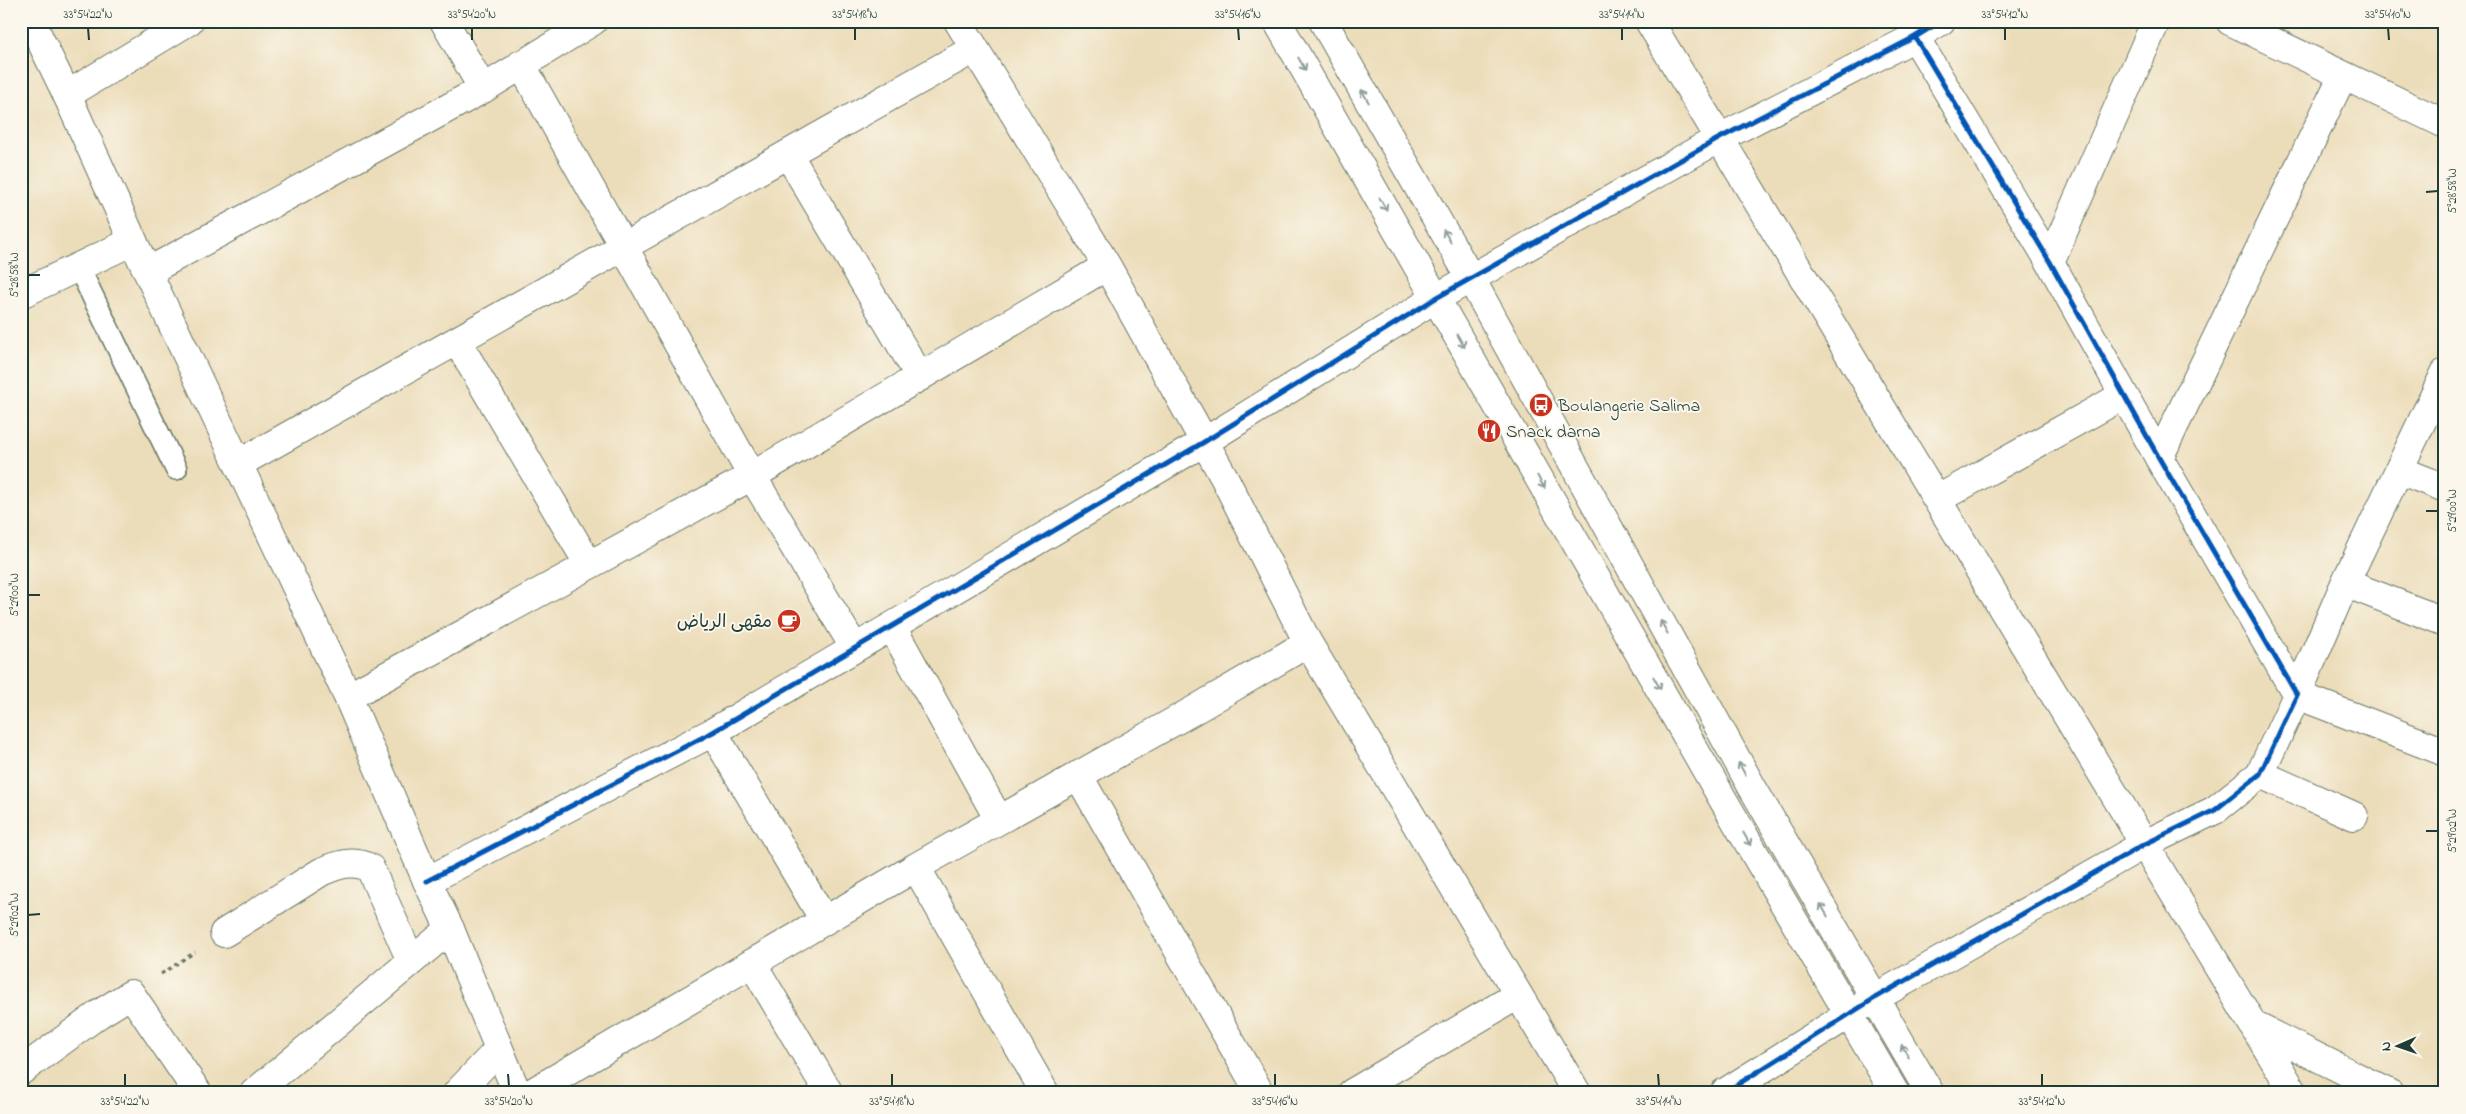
<svg xmlns="http://www.w3.org/2000/svg" width="2466" height="1114" font-family="'Indie Flower','Playpen Sans Arabic',sans-serif">
<rect width="100%" height="100%" fill="#fbf7ec"/>
<filter id="ink" filterUnits="userSpaceOnUse"><feTurbulence type="fractalNoise" baseFrequency=".02" numOctaves="2"/><feDisplacementMap in="SourceGraphic" scale="10" xChannelSelector="R" yChannelSelector="G"/><feConvolveMatrix kernelMatrix="1 2 1 2 8 2 1 2 1" color-interpolation-filters="sRGB"/></filter>
<filter id="wash" filterUnits="userSpaceOnUse"><feTurbulence type="fractalNoise" baseFrequency=".0096" numOctaves="4" result="noise"/><feDisplacementMap in="SourceGraphic" scale="20" xChannelSelector="R" yChannelSelector="G"/><feGaussianBlur stdDeviation="1.12" result="paint"/><feColorMatrix in="noise" values="0 0 0 0 0 0 0 0 0 0 0 0 0 0 0 0 0 1.4 0 .05"/><feComposite in="paint" operator="in"/></filter>
<g filter="url(#wash)">
<rect width="100%" height="100%" fill="#ecddba"/>
</g>
<g filter="url(#ink)">
<g fill="none" stroke-linecap="round" stroke-linejoin="round">
<g stroke="#677563" stroke-width="24">
<path id="service" d="M79 268 176 469"/>
</g>
<g stroke="#677563" stroke-width="30">
<path id="minor" d="M444 21 483 89
M958 21 1107 266 1225 479 1308 643 1577 1093
M1649 21 2294 1093
M2230 21 2445 124
M521 64 752 476 1107 266
M67 95 189 21
M788 154 920 377
M2050 262 2156 21
M149 271 483 89 593 21
M21 294 133 241
M457 341 589 565
M2445 373 2345 583 2297 695 2445 752
M2159 458 2343 75
M240 463 974 49
M2399 470 2445 488
M1938 499 2124 395
M2345 583 2445 622
M892 627 999 820
M348 697 752 476 854 647
M713 732 824 920
M2260 774 2354 816
M1078 775 1260 1093
M916 867 1196 709 1308 643
M427 881 713 732 1204 442 1436 298 1718 139 1915 37 1941 21
M224 933 321 872C337 865 354 859 370 868L411 961
M752 963 829 1093
M2255 1026 2389 1093
M21 1071 99 1014 131 994 198 1093
M254 1093 450 929
M457 1093 498 1050
M531 1093 916 867 1045 1093
M1352 1093 1518 995
M1724 1093 1875 998 2143 845 2215 810 2260 774 2297 695 2159 458 2050 262 1915 37"/>
</g>
<g stroke="#677563" stroke-width="30">
<path id="tertiary" d="M31 21 67 95 133 241 348 697 427 881 450 929 517 1093
M1277 21 1725 803 1895 1093
M1323 21 1471 279 1752 787 1930 1093"/>
</g>
<path stroke="#677563" stroke-width="3" stroke-dasharray="4 4" stroke-linecap="butt" d="M161 974 195 952"/>
<use href="#service" stroke="#fff" stroke-width="21"/>
<use href="#minor" stroke="#fff" stroke-width="28"/>
<use href="#tertiary" stroke="#fff" stroke-width="28"/>
<g stroke="#fbf7ec" stroke-width="8">
<path id="cycleway" d="M427 881 713 732 1204 442 1436 298 1718 139 1915 37 1941 21
M1724 1093 1875 998 2143 845 2215 810 2260 774 2297 695 2159 458 2050 262 1915 37"/>
</g>
<use href="#cycleway" stroke="#0057b8" stroke-width="5"/>
</g>
<defs><path id="oneway-shaft" d="M-6 0H5M1.5-3L5.5 0L1.5 3" fill="none" stroke-width="1.6" stroke-linecap="round" stroke-linejoin="round" transform="scale(1.25)"/></defs>
<g stroke="#8f9e9a">
<use href="#oneway-shaft" transform="translate(1302 64) rotate(60)"/>
<use href="#oneway-shaft" transform="translate(1365 96) rotate(-120)"/>
<use href="#oneway-shaft" transform="translate(1383 204) rotate(60)"/>
<use href="#oneway-shaft" transform="translate(1447 236) rotate(-120)"/>
<use href="#oneway-shaft" transform="translate(1461 341) rotate(60)"/>
<use href="#oneway-shaft" transform="translate(1541 482) rotate(60)"/>
<use href="#oneway-shaft" transform="translate(1664 627) rotate(-119)"/>
<use href="#oneway-shaft" transform="translate(1657 683) rotate(60)"/>
<use href="#oneway-shaft" transform="translate(1742 769) rotate(-119)"/>
<use href="#oneway-shaft" transform="translate(1747 839) rotate(60)"/>
<use href="#oneway-shaft" transform="translate(1824 910) rotate(-120)"/>
<use href="#oneway-shaft" transform="translate(1905 1051) rotate(-120)"/>
</g>
</g>
<path fill="none" stroke="#1f3d34" stroke-width="2" d="M88 28 89 40M472 28V40M855 28V40M1238 28 1239 40M1622 28V40M2005 28V40M2388 28 2389 40M2426 192 2438 191M28 275H40M2426 511H2438M28 595H40M2426 831H2438M28 915 40 914M125 1074V1086M508 1074 509 1086M892 1074V1086M1275 1074V1086M1658 1074 1659 1086M2042 1074V1086"/>
<defs>
<g id="bus-disc" transform="scale(1.25)"><circle r="9.5" fill="#c8321e" stroke="#fbf7ec"/><path d="M-5-6H5V4H4V6H2V4H-2V6H-4V4H-5ZM-3.5-4V0h7V-4ZM-3.5 1.2v1.5H-2V1.2ZM2 1.2v1.5H3.5V1.2Z" fill="#fff"/></g>
<g id="restaurant-disc" transform="scale(1.25)"><circle r="9.5" fill="#c8321e" stroke="#fbf7ec"/><path d="M-5-6h1v4h1v-4h1v4h1v-4h1v5L-1.5 .5V6h-2V.5L-5-1ZM5-6V6H3V1.5H1.5Q1.5-4 5-6Z" fill="#fff"/></g>
<g id="cafe-disc" transform="scale(1.25)"><circle r="9.5" fill="#c8321e" stroke="#fbf7ec"/><path d="M-5.5-4.5H6V0H3Q3 3.5 0 3.5H-2.5Q-5.5 3.5-5.5 0ZM3-3.2v2h1.7v-2ZM-6 4.5H4V6H-6Z" fill="#fff"/></g>
</defs>
<g fill-rule="evenodd">
<use href="#bus-disc" x="1541" y="405"/>
<use href="#restaurant-disc" x="1489" y="431"/>
<use href="#cafe-disc" x="789" y="621"/>
</g>
<g text-anchor="middle" stroke-width="4" stroke-linejoin="round" paint-order="stroke">
<g font-size="18" fill="#1f3d34" stroke="#fbf7ec" text-anchor="start">
<text x="1558" y="411">Boulangerie Salima</text>
<text x="1506" y="437">Snack darna</text>
<text x="772" y="627" text-anchor="end">مقهى الرياض</text>
</g>
</g>
<rect width="2466" height="1114" fill="none" stroke="#fbf7ec" stroke-width="55"/>
<g transform="translate(2398 1046) rotate(268)" stroke="#fbf7ec" stroke-width="4" paint-order="stroke">
<path d="M0-4L9 19L0 12L-9 19Z" fill="#1f3d34"/>
<text y="-8" font-size="14" font-weight="bold" text-anchor="middle" fill="#1f3d34">N</text>
</g>
<rect x="28" y="28" width="2410" height="1058" fill="none" stroke="#1f3d34" stroke-width="2"/>
<g font-size="12" text-anchor="middle" fill="#1f3d34">
<text x="88" y="18">33°54'22"N</text>
<text x="472" y="18">33°54'20"N</text>
<text x="855" y="18">33°54'18"N</text>
<text x="1238" y="18">33°54'16"N</text>
<text x="1622" y="18">33°54'14"N</text>
<text x="2005" y="18">33°54'12"N</text>
<text x="2388" y="18">33°54'10"N</text>
<text transform="translate(2452 191) rotate(-90)" y="4">5°28'58"W</text>
<text transform="translate(14 275) rotate(-90)" y="4">5°28'58"W</text>
<text transform="translate(2452 511) rotate(-90)" y="4">5°29'00"W</text>
<text transform="translate(14 595) rotate(-90)" y="4">5°29'00"W</text>
<text transform="translate(2452 831) rotate(-90)" y="4">5°29'02"W</text>
<text transform="translate(14 915) rotate(-90)" y="4">5°29'02"W</text>
<text x="125" y="1105">33°54'22"N</text>
<text x="509" y="1105">33°54'20"N</text>
<text x="892" y="1105">33°54'18"N</text>
<text x="1275" y="1105">33°54'16"N</text>
<text x="1659" y="1105">33°54'14"N</text>
<text x="2042" y="1105">33°54'12"N</text>
</g>
</svg>
